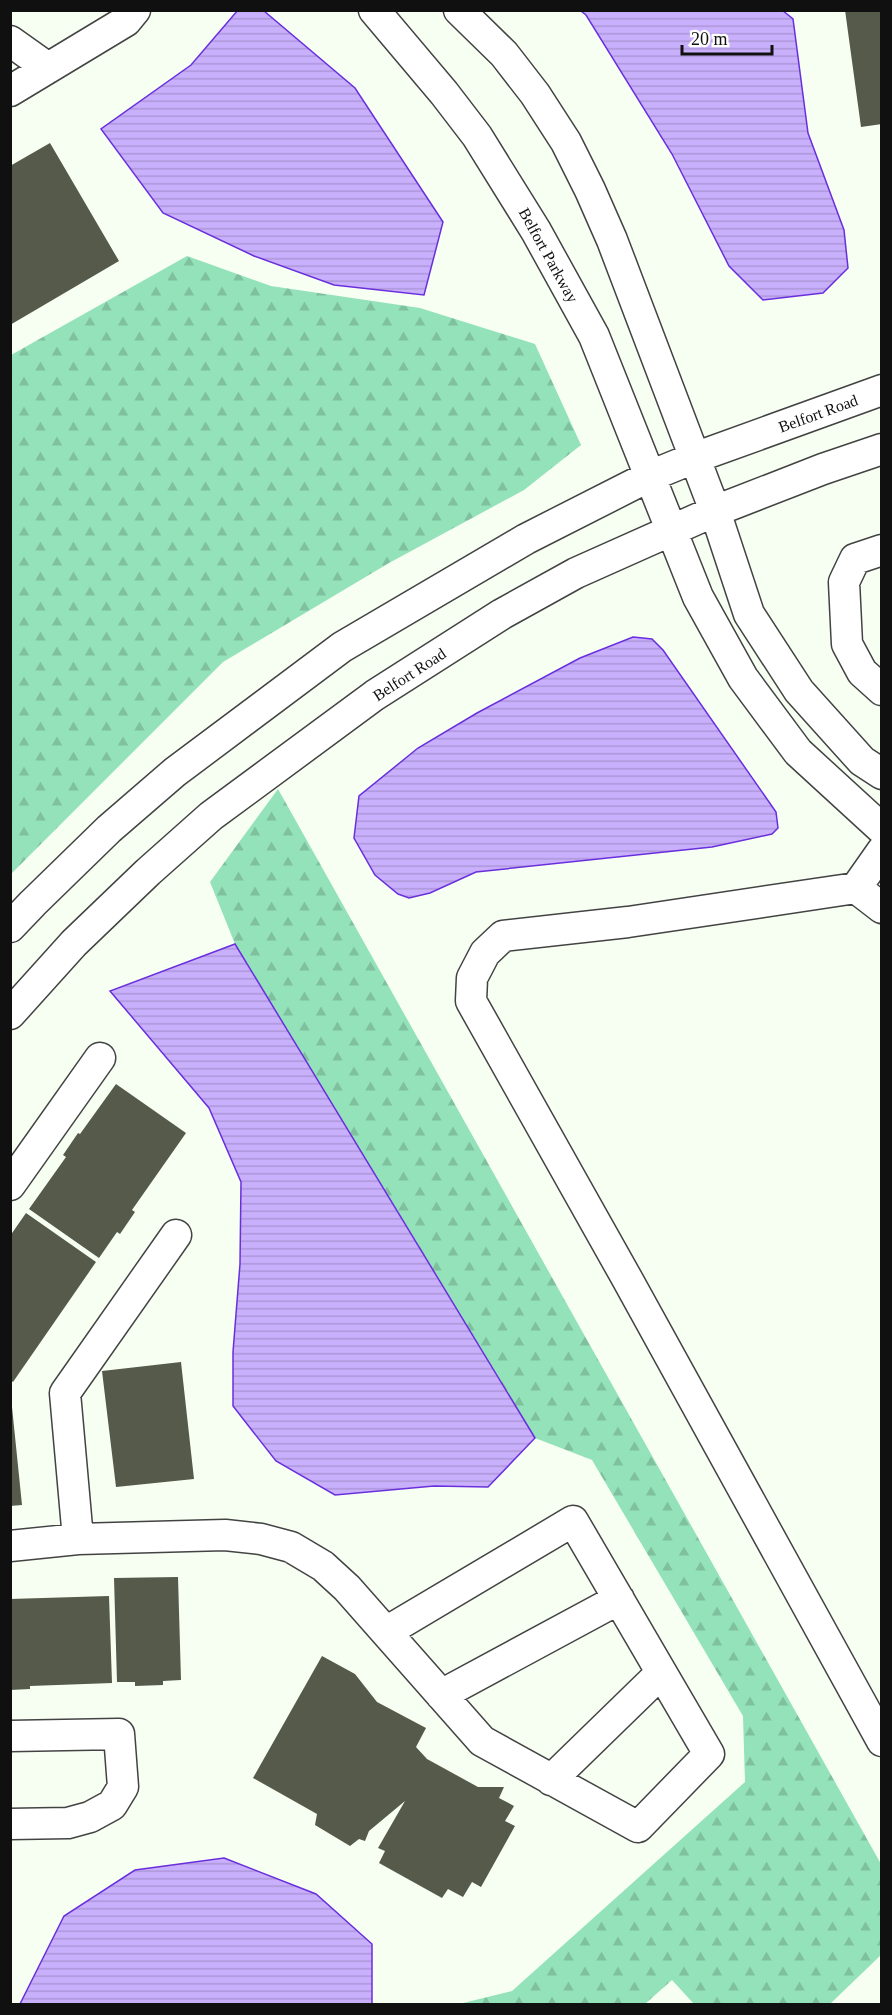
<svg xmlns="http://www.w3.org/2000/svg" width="892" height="2015" font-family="'Times New Roman',serif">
<defs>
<pattern id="forest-firs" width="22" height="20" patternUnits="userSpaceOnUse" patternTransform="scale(1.5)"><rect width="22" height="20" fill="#94e2ba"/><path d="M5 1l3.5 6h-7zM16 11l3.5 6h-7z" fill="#7fc19f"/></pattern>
<pattern id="water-rules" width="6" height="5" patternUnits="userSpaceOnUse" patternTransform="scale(1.5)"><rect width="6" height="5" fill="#c9b0fd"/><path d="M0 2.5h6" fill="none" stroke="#ac96d8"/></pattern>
</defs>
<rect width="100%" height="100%" fill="#f6fff2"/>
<path fill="url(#forest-firs)" d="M187 256 271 286 420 308 535 344 581 445 524 490 389 563 223 662 11 874V355Z
M278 789 881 1864V1955L830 2004H694L672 1980 645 2004H459L512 1991 745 1782 743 1716 592 1460 535 1438 235 944 210 882Z"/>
<path fill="url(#water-rules)" stroke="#6a2fdd" stroke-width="1.5" d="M238 10 264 11 355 88 443 222 424 295 334 285 254 256 163 213 101 129 191 65Z
M782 10 793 19 808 133 844 230 848 268 823 293 763 300 729 266 672 154 586 15 581 11Z
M633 637 652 639 663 650 776 812 778 828 772 834 712 847 476 872 430 893 409 898 398 894 375 875 354 838 359 796 418 748 477 713 580 658Z
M235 944 535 1438 488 1487 434 1486 335 1495 276 1461 233 1406V1352L240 1264 241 1182 209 1108 110 991Z
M224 1858 316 1894 372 1944V2004H20L64 1916 135 1870Z"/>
<path fill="#555a4b" d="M845 10H882V124L861 127Z
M50 143 119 261 10 325V166Z
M116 1084 186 1133 132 1210 135 1212 120 1234 117 1232 99 1258 29 1209 66 1157 63 1155 78 1133 80 1134Z
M26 1213 96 1262 13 1382 10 1380V1236Z
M181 1362 194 1479 116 1487 102 1371Z
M10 1407H12L22 1505 10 1506Z
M178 1577 181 1680 163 1681V1685L135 1686V1682H117L114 1578Z
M109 1596 112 1683 30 1686V1689L10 1690V1599Z
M322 1656 355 1674 377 1702 426 1728 416 1747 427 1759 478 1787H504L499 1798 514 1806 505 1821 515 1826 481 1887 472 1882 463 1897 448 1889 442 1898 379 1863 385 1851 378 1848 405 1801 369 1831 365 1841 359 1839 350 1846 315 1825 317 1814 253 1778Z"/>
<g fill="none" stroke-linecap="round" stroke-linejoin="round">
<g stroke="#434343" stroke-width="33">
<path id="minor" d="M374 10 444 93 477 136 536 231 594 336 698 597 743 678 798 752 882 829
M459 10 504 54 535 94 566 142 590 190 612 240 715 511 749 614 799 691 862 761 882 774
M10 41 48 68
M10 91 126 21 135 10
M882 550 855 559 844 582 847 644 862 672 882 690
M856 888 882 851
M882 908 856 888 628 922 503 936 485 953 472 978 471 1001 625 1275 882 1741
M10 927 33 903 109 829 175 772 342 647 526 539 650 476 694 458 882 390
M10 1014 74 943 148 872 211 816 375 695 502 614 576 573 715 511 823 469 882 449
M10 1185 100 1058
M78 1539 65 1393 176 1235
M10 1546 78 1539 225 1535 261 1539 291 1547 323 1566 347 1588 482 1741 638 1827 709 1754 573 1521 386 1632
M441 1695 619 1599
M10 1736 119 1734 123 1787 112 1805 90 1817 68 1823 10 1824
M551 1780 661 1673"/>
</g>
<use href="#minor" stroke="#fff" stroke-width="30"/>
</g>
<g text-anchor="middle" stroke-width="6" stroke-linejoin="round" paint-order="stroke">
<g font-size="16" fill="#101010" stroke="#fff">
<text transform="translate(549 255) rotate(61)" y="6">Belfort Parkway</text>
<text transform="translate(818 413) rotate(-20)" y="6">Belfort Road</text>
<text transform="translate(409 674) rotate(-33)" y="6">Belfort Road</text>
</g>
</g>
<rect width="892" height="2015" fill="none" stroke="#101010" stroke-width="24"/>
<path d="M682 45v9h90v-9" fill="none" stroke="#101010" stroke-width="3"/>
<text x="691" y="45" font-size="18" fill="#101010" stroke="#ffffff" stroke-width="4.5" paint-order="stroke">20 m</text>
</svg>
